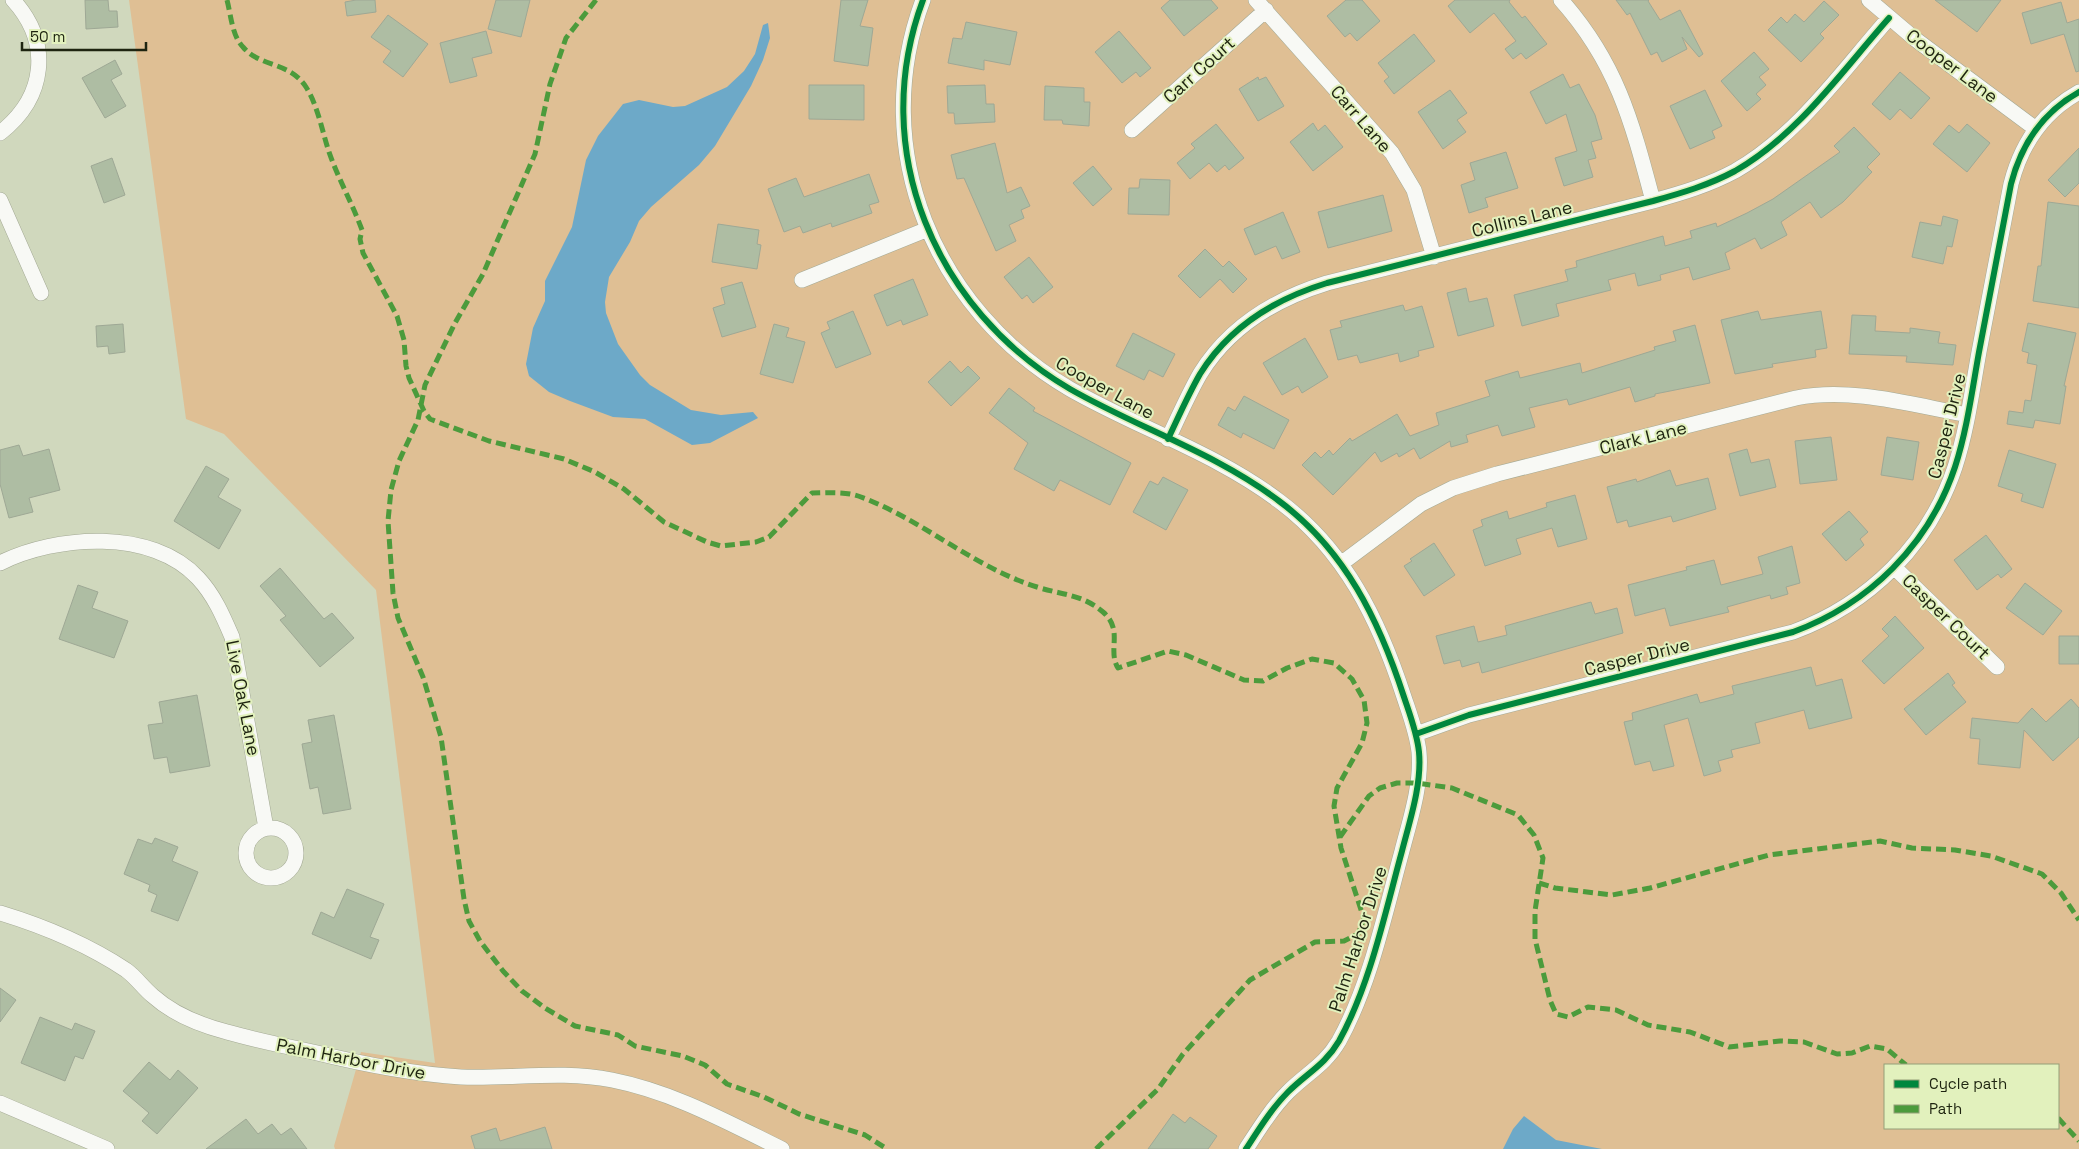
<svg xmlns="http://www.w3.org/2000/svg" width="2079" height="1149" font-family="'Space Grotesk',sans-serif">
<rect width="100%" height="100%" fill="#d0d8bd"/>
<path fill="#dfbf94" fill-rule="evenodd" d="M129 0H2079V1149H335L334 1146 361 1052 435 1063 376 590 224 434 186 419ZM1885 1065H2058V1128H1885Z"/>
<path fill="#6da9c8" d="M768 23 770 38 763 60 751 86 715 146 699 165 651 207 639 221 630 242 609 277 605 302 606 313 618 344 640 375 650 385 691 410 721 415 753 412 758 418 710 443 692 445 645 419 613 417 570 401 549 392 529 376 526 364 533 328 545 301V281L572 227 586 160 598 136 623 104 639 100 673 107 685 106 727 87 744 71 755 54 763 25Z
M1524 1116 1556 1140 1602 1149H1503L1513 1129Z"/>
<path fill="#aebda3" stroke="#9ea895" d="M85 0H108L109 11H117L118 27 86 29Z
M356 0H375L376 12 347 16 345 2Z
M496 0H530L521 37 488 29Z
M841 0H868L860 26 873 28 868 66 834 61Z
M1170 0H1211L1218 8 1184 36 1161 8Z
M1346 0H1362L1380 21 1357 41 1350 33 1345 37 1327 16Z
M1455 0H1510L1509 2 1522 18 1525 16 1547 44 1526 59 1521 53 1513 59 1505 49 1516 41 1494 13 1470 33 1448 6Z
M1616 0H1649L1648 1 1660 20 1680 10 1703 54 1699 57 1682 37 1687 49 1662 62 1657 52 1651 55 1630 13 1627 15Z
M1935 0H2001L1977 32Z
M1824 1 1839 15 1820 34 1824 38 1801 62 1768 30 1781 17 1787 23 1795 14 1804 22Z
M2061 2 2067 23 2079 19V71L2076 72 2064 34 2031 44 2022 13Z
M388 15 428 44 403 77 383 62 391 51 371 37Z
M966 22 1017 32 1010 65 984 60V70L948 63 953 38 962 39Z
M486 31 492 53 472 58 477 76 450 83 440 43Z
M1119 31 1151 68 1140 77 1136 72 1122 83 1095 52Z
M1414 34 1435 61 1394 94 1384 81 1389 77 1378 63Z
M1754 52 1769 69 1759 77 1766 85 1756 94 1761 99 1747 111 1721 81Z
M115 60 122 74 111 80 126 106 105 118 82 78Z
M1900 72 1930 98 1911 119 1900 109 1890 120 1872 104Z
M1563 74 1570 88 1579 84 1595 115 1602 139 1591 142 1596 158 1588 160 1593 177 1564 186 1555 158 1577 151 1566 114 1546 124 1530 92Z
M1258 77 1259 80 1266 77 1284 106 1258 121 1239 89Z
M809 85H864V120L809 119Z
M985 85 986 104H994L995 122 955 124 954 113H948L947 86Z
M1045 86 1084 88V102H1090L1089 126 1063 124 1062 120H1044Z
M1450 90 1467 113 1457 120 1466 132 1443 149 1418 112Z
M1705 90 1722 126 1712 131 1715 138 1690 149 1670 106Z
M1313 123 1318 131 1325 125 1343 147 1313 171 1290 142Z
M1216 124 1244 158 1229 170 1225 165 1217 172 1209 163 1190 179 1177 163 1195 148 1191 144Z
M1967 124 1990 143 1967 172 1933 144 1949 125 1959 133Z
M1854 127 1880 154 1867 167 1872 172 1843 202 1821 218 1810 202 1781 222 1787 235 1761 249 1755 238 1725 253 1730 269 1693 280 1689 267 1660 275 1661 280 1638 286 1635 273 1608 280 1611 290 1556 304 1559 316 1522 326 1514 295 1568 281 1565 270 1577 267 1576 261 1663 236 1665 246 1692 238 1690 231 1716 223 1717 227 1747 213 1773 199 1840 152 1834 146Z
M995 143 1007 193 1021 187 1030 206 1021 210 1024 218 1009 225 1016 241 996 251 964 178 957 179 951 155Z
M2079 148V183L2065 197 2048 180Z
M1506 152 1518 188 1485 198 1488 207 1469 213 1461 185 1475 180 1470 163Z
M112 158 125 195 104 203 91 166Z
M1093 166 1112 189 1093 206 1073 183Z
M869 174 879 202 869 205 872 213 832 227 831 223 803 233 800 226 784 232 768 189 796 178 804 197Z
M1140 179 1170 180 1169 215 1128 214 1129 188H1139Z
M1383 195 1392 231 1328 248 1318 212Z
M2048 202 2079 206V308L2033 301 2038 266H2041Z
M1283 212 1300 252 1282 259 1276 246 1255 255 1244 229Z
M1943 216 1958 220 1952 247 1947 246 1943 264 1912 257 1920 222 1941 226Z
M718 224 759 230 757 244 761 245 757 269 712 262Z
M1205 249 1223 267 1229 261 1247 279 1233 293 1220 279 1200 298 1178 276Z
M1029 257 1053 287 1033 303 1027 295 1022 299 1004 277Z
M913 279 928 315 903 325 901 320 887 326 874 295Z
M742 282 756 327 722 337 713 308 725 304 721 288Z
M1466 288 1469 302 1487 298 1494 326 1458 336 1447 293Z
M1403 305 1405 311 1422 306 1434 347 1418 351 1419 356 1400 362 1398 353 1360 363 1357 355 1338 360 1330 330 1342 327 1340 321Z
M853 311 871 354 836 368 821 333 830 329 827 322Z
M1758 311 1761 320 1821 311 1827 348 1815 350 1816 357 1772 364 1773 367 1735 374 1721 320Z
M1852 315 1876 316 1875 331 1910 333V328L1940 332 1938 343 1956 345 1953 365 1906 362 1907 356 1849 354Z
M2028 323 2076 333 2064 386H2066L2060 424 2035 420 2033 428 2007 424 2009 411 2023 413 2025 400 2031 401 2037 365 2027 363 2029 353 2022 351Z
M123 324 125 352 109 354 108 346 97 347 96 326Z
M774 324 789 328 786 337 805 342 793 383 760 374Z
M1695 325 1710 383 1655 394V396L1635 402 1630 387 1569 405 1567 399 1529 408 1535 427 1502 436 1498 425 1466 435 1468 442 1451 447 1450 441 1420 459 1414 448 1399 457 1397 453 1381 462 1375 452 1333 495 1302 465 1315 452 1321 458 1329 450 1333 455 1350 438 1352 441 1397 414 1410 436 1439 425 1436 413 1490 396 1485 381 1518 371 1520 378 1580 363 1582 373 1655 350 1654 347 1676 341 1673 331Z
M1133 333 1175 354 1163 377 1149 370 1144 380 1116 366Z
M1305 338 1328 377 1302 393 1298 386 1282 395 1263 363Z
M950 361 961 373 968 366 980 378 951 406 928 382Z
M1009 388 1035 408 1033 411 1131 463 1110 505 1060 480 1054 491 1014 469 1028 443 989 413Z
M1244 396 1289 420 1274 449 1243 433 1241 438 1218 425 1228 407 1235 411Z
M1831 437 1837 480 1800 484 1795 441Z
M1887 437 1919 442 1913 480 1881 475Z
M19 445 23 456 49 449 60 490 29 498 33 512 9 518 0 484V450Z
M1747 449 1751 463 1769 459 1776 487 1740 496 1729 454Z
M2009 450 2056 464 2043 508 2021 501 2023 494 1998 486Z
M206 466 229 479 218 497 241 510 219 549 174 521Z
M1670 470 1676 486 1708 478 1716 509 1673 522 1671 516 1629 527 1627 520 1617 523 1607 487 1636 479 1637 482Z
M1163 477 1188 490 1166 530 1133 512 1150 481 1158 485Z
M1575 495 1587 539 1558 547 1552 528 1516 539 1521 554 1485 566 1473 530 1483 526 1481 520 1507 511 1509 519 1547 507 1546 503Z
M1849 511 1868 532 1860 539 1864 545 1846 561 1822 534Z
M1986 535 2012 569 2001 578 1998 574 1977 590 1954 560Z
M1434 543 1455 575 1424 596 1404 566 1412 561 1410 559Z
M1792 546 1800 583 1786 587 1788 594 1771 599 1770 595 1727 607 1729 612 1670 626 1665 608 1635 616 1628 585 1687 570 1686 567 1714 560 1721 585 1763 574 1758 557Z
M280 568 324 619 332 613 354 638 320 667 280 620 286 616 260 586Z
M2025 583 2062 611 2043 635 2006 608Z
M78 585 98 592 92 608 128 621 114 658 59 639Z
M1591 602 1595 614 1617 608 1623 633 1482 673 1479 662 1462 667 1460 660 1444 664 1436 636 1474 626 1478 642 1507 635 1505 626Z
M1895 616 1924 648 1884 684 1862 661 1889 636 1882 629Z
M2059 636H2079V664H2059Z
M1811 667 1816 686 1842 679 1852 718 1809 729 1804 710 1755 723 1760 743 1731 750 1733 757 1718 761 1721 771 1704 776 1688 718 1664 725 1674 766 1653 771 1650 761 1635 765 1624 722 1633 720 1632 713 1697 694 1700 703 1734 694 1732 686Z
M1948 673 1955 683 1952 685 1966 702 1926 735 1904 709Z
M197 695 210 766 170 773 167 757 154 759 148 725 163 723 159 702Z
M2071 699 2079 708V737L2053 761 2024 730 2020 768 1978 764 1980 739 1970 738 1972 718 2018 723 2032 708 2046 722Z
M334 715 351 809 323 814 318 787 310 789 302 744 312 742 308 720Z
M155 838 178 847 172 861 198 872 178 921 151 911 157 895 148 891 150 885 124 874 138 839 152 844Z
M347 889 384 904 370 937 379 940 371 959 312 934 321 912 334 918Z
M0 988 16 1000 0 1022Z
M40 1017 72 1030 75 1023 95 1031 83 1059 75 1056 65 1081 21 1063Z
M149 1062 170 1080 178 1070 198 1088 157 1134 142 1121 149 1113 123 1091Z
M1173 1114 1185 1123 1190 1117 1217 1136 1208 1149H1148Z
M246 1119 258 1134 272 1124 281 1135 291 1128 307 1149H206Z
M545 1127 552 1149H475L471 1136 496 1128 500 1141Z"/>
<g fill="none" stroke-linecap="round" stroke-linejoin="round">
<g stroke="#a3a994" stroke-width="16">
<path id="minor" d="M923 0C867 150 935 310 1070 389 1138 428 1216 453 1279 501 1345 550 1379 620 1404 697 1410 715 1417 733 1419 752 1422 784 1410 820 1402 851 1385 913 1370 985 1339 1041 1325 1065 1307 1073 1288 1092 1272 1108 1259 1129 1246 1149
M1256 0 1392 153 1414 190 1434 257
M1561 0C1617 63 1632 122 1653 201
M1869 0 1915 39 2036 129
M1132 130 1266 10
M0 133C46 97 52 43 13 0
M0 200 41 293
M802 280 928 229
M1168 439C1178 418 1188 395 1200 374 1229 327 1275 299 1327 283L1653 201C1682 193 1709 185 1735 171 1798 135 1842 71 1889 18
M0 563C56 535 152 528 198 578 214 595 223 616 232 637L266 828
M1342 563 1421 504 1453 488 1497 474 1796 398C1852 387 1912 405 1968 415
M1894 567 1997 667
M1416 734 1469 715 1793 632C1869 604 1929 545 1955 467 1967 430 1972 391 1979 352 1990 296 2000 240 2011 184 2021 145 2043 112 2079 92
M246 853a25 25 0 1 1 50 0a25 25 0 1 1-50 0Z
M0 913C43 926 88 945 126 970 136 977 143 988 153 996 174 1015 200 1025 227 1032 255 1040 284 1046 313 1052 362 1064 411 1074 461 1077 512 1079 562 1070 612 1080 673 1092 727 1122 782 1149
M0 1103 107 1149"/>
</g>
<use href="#minor" stroke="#f8f9f5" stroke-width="15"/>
<path stroke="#4c9b3c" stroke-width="5" stroke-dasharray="10 5" stroke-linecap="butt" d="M227 0C231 15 232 36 243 47 261 68 289 61 306 87 318 106 322 131 329 152 338 178 352 203 362 230L360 239 363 253 397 316 404 340 406 366 409 378 424 411 430 419 489 441 564 459 595 472 624 489 664 522 707 542 721 546 756 542 769 537 812 493C827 493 846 491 861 497 923 520 973 567 1037 587 1062 595 1082 594 1103 612 1124 630 1107 650 1118 668L1168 651 1186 655 1244 680 1263 681 1287 668 1312 659 1334 663 1352 679 1364 700 1367 723 1362 743 1337 788 1334 806 1341 848 1364 919 1358 934 1344 941 1315 942 1250 980 1183 1054 1158 1089 1096 1149
M596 0 566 38 550 84 535 154 483 274 455 323 425 385 418 420 399 461 391 490 388 521 393 593 398 618 423 677 441 737 464 899 469 921 480 941 503 971 522 991 545 1008 575 1026 618 1035 635 1046 683 1056 705 1065 727 1084 764 1097 799 1114 865 1135 887 1149
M1340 837 1369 796 1380 788 1397 783H1417L1452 788 1518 815 1534 835 1543 858 1535 911V939L1550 1000 1556 1014 1568 1017 1588 1007 1616 1010 1648 1025 1690 1032 1729 1047 1780 1041 1804 1042 1837 1054 1852 1053 1870 1046 1887 1049 1906 1065
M1539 883 1555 888 1612 895 1650 888 1769 855 1880 841 1912 848 1955 850 1991 856 2042 874 2061 893 2079 920
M2058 1118 2079 1141"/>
<g stroke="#e2f1bd" stroke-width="9">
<path id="cycleway" d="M923 0C867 150 935 310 1070 389 1138 428 1216 453 1279 501 1345 550 1379 620 1404 697 1410 715 1417 733 1419 752 1422 784 1410 820 1402 851 1385 913 1370 985 1339 1041 1325 1065 1307 1073 1288 1092 1272 1108 1259 1129 1246 1149
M1168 439C1178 418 1188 395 1200 374 1229 327 1275 299 1327 283L1653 201C1682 193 1709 185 1735 171 1798 135 1842 71 1889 18
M1416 734 1469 715 1793 632C1869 604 1929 545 1955 467 1967 430 1972 391 1979 352 1990 296 2000 240 2011 184 2021 145 2043 112 2079 92"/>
</g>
<use href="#cycleway" stroke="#00873e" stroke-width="6"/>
</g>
<g text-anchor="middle" stroke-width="4" stroke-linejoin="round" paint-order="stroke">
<g font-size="18" fill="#1e2410" stroke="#e2f1bd">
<text transform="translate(1952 66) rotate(37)" y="6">Cooper Lane</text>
<text transform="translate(1199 70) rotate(-42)" y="6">Carr Court</text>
<text transform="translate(1361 119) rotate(49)" y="6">Carr Lane</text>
<text transform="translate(1522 219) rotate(-14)" y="6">Collins Lane</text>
<text transform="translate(1105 388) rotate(29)" y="6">Cooper Lane</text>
<text transform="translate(1947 426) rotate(-76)" y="6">Casper Drive</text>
<text transform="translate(1643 438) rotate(-14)" y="6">Clark Lane</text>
<text transform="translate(1946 617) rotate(44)" y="6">Casper Court</text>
<text transform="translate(1637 657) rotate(-14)" y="6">Casper Drive</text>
<text transform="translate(243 698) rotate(79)" y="6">Live Oak Lane</text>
<text transform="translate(1358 939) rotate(-72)" y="6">Palm Harbor Drive</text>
<text transform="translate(351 1059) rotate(11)" y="6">Palm Harbor Drive</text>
</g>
</g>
<rect x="1884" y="1064" width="175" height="65" fill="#e2f1bd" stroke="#949f78"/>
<rect x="1894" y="1080" width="25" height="8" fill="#00873e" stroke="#949f78"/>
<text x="1929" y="1089" font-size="15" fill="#1e2410">Cycle path</text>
<rect x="1894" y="1105" width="25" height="8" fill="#4c9b3c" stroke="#949f78"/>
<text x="1929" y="1114" font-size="15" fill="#1e2410">Path</text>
<path d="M22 42v8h124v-8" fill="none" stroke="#1e2410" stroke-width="2.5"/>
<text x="30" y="42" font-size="15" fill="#1e2410" stroke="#e2f1bd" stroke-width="4" paint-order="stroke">50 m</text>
</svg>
